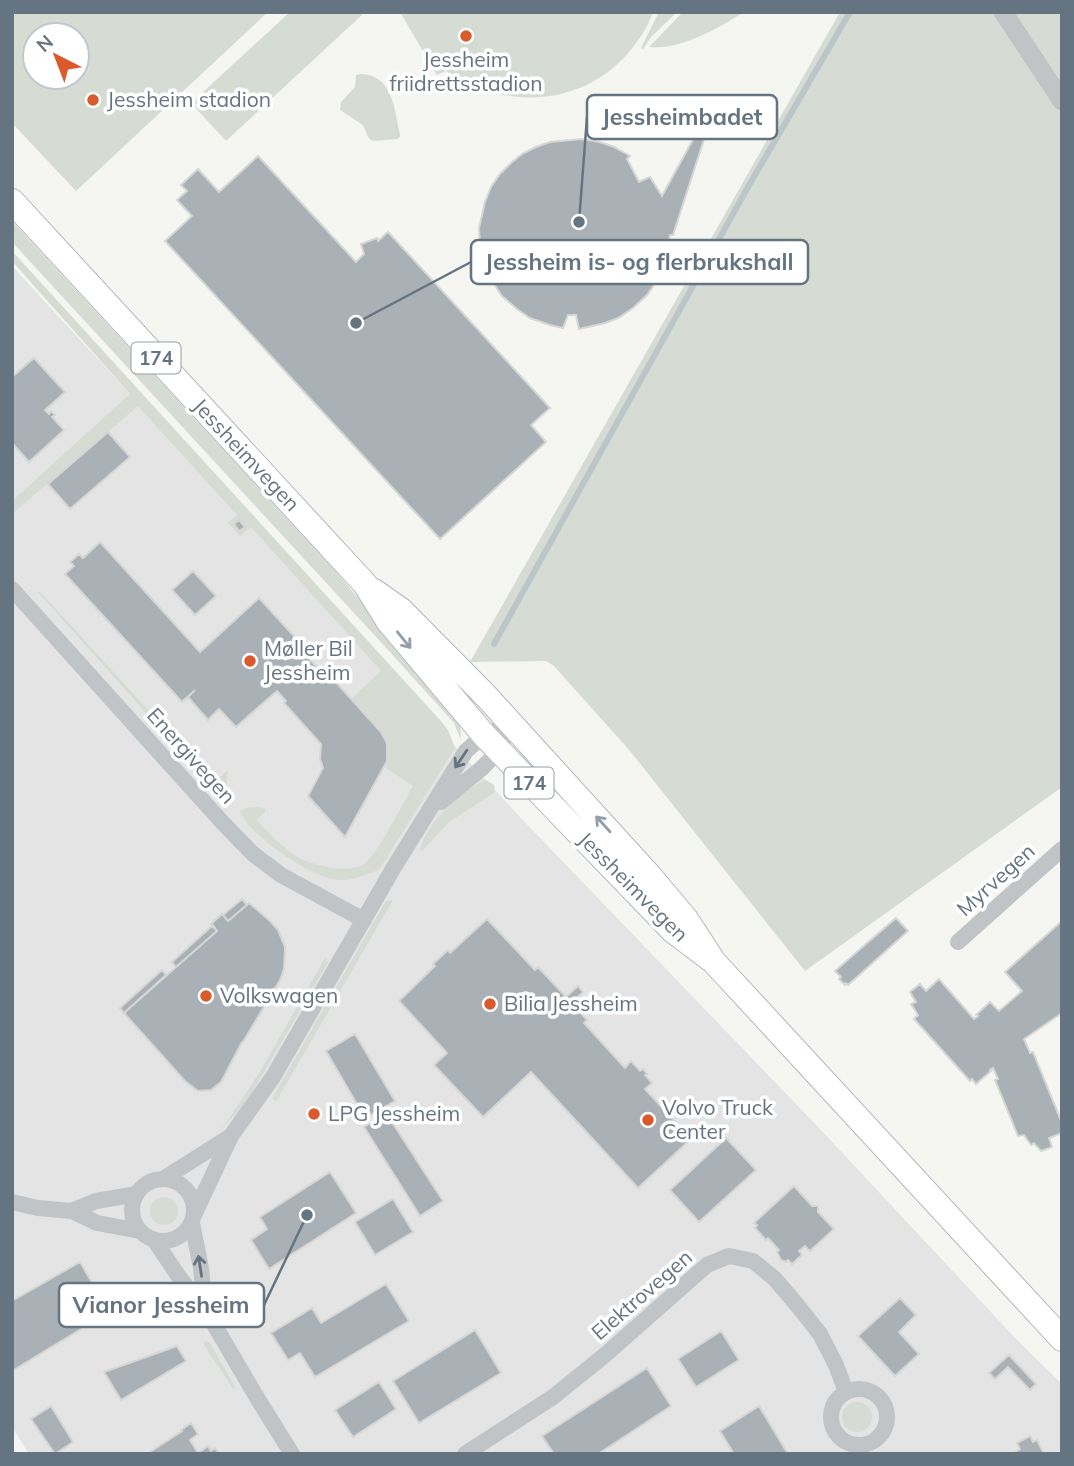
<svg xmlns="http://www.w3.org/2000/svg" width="1074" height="1466" font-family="Mulish,sans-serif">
<rect width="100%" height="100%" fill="#f5f5f2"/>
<path fill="#e3e4e3" d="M12 266 519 816 820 1129 1018 1341 1062 1384V1454H29L12 1427Z"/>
<path fill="#d6dcd3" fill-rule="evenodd" d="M12 12H268L76 191 12 123ZM77 35V77H35V35Z
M290 12H362L363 14 226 141 191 103Z
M400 12H653C650 20 646 29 641 36 597 105 511 115 446 71L437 75Z
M659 12H677L651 37 643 49 641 48Z
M683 12H744C717 29 681 50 649 47Z
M840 12H1062V787L805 971 630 751 554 666 546 661 470 662Z
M361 74C393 75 394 109 400 134V137L398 139 375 141 371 140 368 137 363 125 340 110 341 102 355 87 356 75Z
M12 221 336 572 454 711 460 721 461 740 454 723 389 651 12 242Z
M12 251 440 720 448 730 455 748 379 870C367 874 354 880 342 880 315 881 249 836 240 811 247 806 257 806 265 809V812L256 820C269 832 281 847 296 856 311 865 349 875 364 864 378 854 403 803 413 786L386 768C389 756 390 746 384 734L352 698 381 671 251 527 240 536 228 523 237 515 138 406 12 514V501L130 394 12 261Z
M39 591 44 596 159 722 156 724 38 592Z
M164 721 217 779 228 770 226 789 222 794 218 793 158 726Z
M486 780 494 785 495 792 449 822 422 851 420 850C426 823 462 791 486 780Z
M393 900 277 1100 275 1101 273 1098 278 1088 383 906 387 901Z
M326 958 328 963 250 1096 241 1109 215 1135 229 1119 261 1070 322 963Z
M150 1211a14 14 0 1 1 28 0a14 14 0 1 1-28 0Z
M205 1341 210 1343 235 1387 234 1390 204 1345Z
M842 1417a15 15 0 1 1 30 0a15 15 0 1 1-30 0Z"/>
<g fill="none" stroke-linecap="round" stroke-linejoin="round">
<path stroke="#bcc5ca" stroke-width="6" d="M494 644 748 187 850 12"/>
</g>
<path fill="#a9b1b6" stroke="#d6d6d4" stroke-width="2" d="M701 125 708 127 673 235H670L665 263 658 279 647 295 633 308 618 318 605 323 579 329 576 315H568L563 328 550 325 530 318 517 309 502 296 494 284 485 266 480 244 479 228 485 202 491 187 500 174 511 163 522 154 536 147 550 142 582 139 600 142 614 147 630 156 627 159 639 182 650 177 662 196Z
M258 156 356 262 364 254 361 244 377 238 378 241 388 232 550 408 531 425 546 442 440 539 165 241 192 216 177 200 187 191 181 185 198 169 219 192Z
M34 358 65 392 45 410 49 414 51 411 55 415 52 417 64 430 29 462 12 443V377Z
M108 432 130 457 70 509 48 484Z
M239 520 245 527 239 531 234 524Z
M100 542 200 652 259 598 313 657 310 660 314 664 320 671 323 668 381 732 387 743V761L345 837 308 796 323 768 320 759 321 744 284 703 286 701 277 691 236 727 219 709 208 720 188 697 195 690 182 702 65 574 74 566 70 562 79 554 83 558Z
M193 571 216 596 195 615 172 590Z
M242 899 247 905 228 921 223 915Z
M249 903 270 921 278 930 285 947 284 969 280 980 243 1042H242L221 1082 211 1090 198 1091 185 1081 124 1013 217 931 211 924 222 914 228 921Z
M896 918 908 931 848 985 846 983 845 985 839 979 841 977 835 971Z
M487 919 535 970 538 967 566 997 578 986 583 992 572 1003 587 1020 584 1023 625 1068 631 1061 640 1071 643 1069 647 1074 645 1075 652 1083 645 1089 691 1139 638 1188 531 1072 483 1117 434 1065 447 1053 399 1001 435 966 433 964 448 950 450 953Z
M1062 921V1013L1024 1039 1030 1053 1033 1052 1062 1123V1133L1049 1138 1052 1147 1041 1151 1034 1143 1031 1145 1024 1135 1018 1136 995 1080 998 1079 993 1068 990 1070 991 1071 976 1084 972 1079 970 1081 914 1019 918 1015 911 1004 916 1002 910 992 920 984 926 991 939 979 974 1019 978 1016 976 1015 990 1002 999 1011 1022 991 1005 972Z
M213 925 217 931 176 967 172 962Z
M162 970 166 975 124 1013 120 1008Z
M355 1034 395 1101 365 1118 326 1051Z
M386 1113 443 1201 420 1216 364 1127Z
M726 1138 756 1170 699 1222 670 1190Z
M330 1172 356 1213 269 1269 251 1240 267 1229 260 1217Z
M794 1186 812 1206H818V1212L834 1229 810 1251 805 1246 799 1251 802 1255 792 1264 788 1260 786 1262 781 1260 777 1252 779 1250 768 1238 766 1240 755 1228 757 1225 754 1223Z
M393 1199 413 1232 375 1255 355 1222Z
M80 1262 98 1293 77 1306 82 1315 75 1319 81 1329 12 1371V1301Z
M386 1284 409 1321 315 1377 300 1353 288 1360 271 1333 312 1308 321 1323Z
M900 1298 916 1315 899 1332 919 1354 895 1376 858 1336Z
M475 1330 501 1373 419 1423 393 1381Z
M721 1331 739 1360 696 1387 678 1359Z
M177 1346 186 1361 121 1400 104 1372Z
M1009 1355 1036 1384 1030 1390 1008 1367 995 1379 989 1373Z
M647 1368 671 1406 598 1454H554L542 1436Z
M379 1382 396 1409 353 1437 335 1410Z
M51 1406 73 1442 55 1454 31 1419Z
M759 1406 788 1454H734L720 1431Z
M191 1423 198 1434 190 1440 198 1453 208 1446 211 1451 215 1448 219 1454H147L182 1431 181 1430Z
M1030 1436 1033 1442 1037 1440 1044 1454H1012L1020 1449 1017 1443Z"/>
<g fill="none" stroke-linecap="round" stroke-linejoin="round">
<g stroke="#b3b7bb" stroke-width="26">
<path id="primary" d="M12 201 365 584 388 621 484 735 673 931 714 962
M374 591 401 610 486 696 649 875 686 919 714 962 1062 1339"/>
</g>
<path stroke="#c0c4c7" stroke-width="16" d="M12 589 222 822 253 854 281 875 364 920
M441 802 482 768 499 751 511 723
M958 942 1062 849
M132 1210a31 31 0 1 1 62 0a31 31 0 1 1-62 0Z
M163 1179 231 1136
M12 1202 38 1208 72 1211 97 1223 140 1231
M72 1211 96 1201 137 1194
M194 1215 231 1136 273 1077 394 867 466 751 484 735 511 723
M192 1223 201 1268 205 1309
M155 1241 179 1277 205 1309 256 1396 292 1454
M831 1417a28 28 0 1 1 56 0a28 28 0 1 1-56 0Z
M465 1454 553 1397 605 1355 707 1265 729 1256 753 1261 775 1279 798 1306 820 1334 836 1365 846 1392"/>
<path stroke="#c0c4c7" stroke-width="19" d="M1003 12 1062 101"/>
<use href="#primary" stroke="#fff" stroke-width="24"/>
</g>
<defs><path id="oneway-shaft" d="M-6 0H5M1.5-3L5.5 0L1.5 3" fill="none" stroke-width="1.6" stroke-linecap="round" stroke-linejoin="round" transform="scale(1.75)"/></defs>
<g stroke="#939ea7">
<use href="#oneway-shaft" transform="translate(404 640) rotate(51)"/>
<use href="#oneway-shaft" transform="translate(603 824) rotate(-132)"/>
</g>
<g stroke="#657481">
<use href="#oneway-shaft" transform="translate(461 759) rotate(124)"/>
<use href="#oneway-shaft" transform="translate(200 1266) rotate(-99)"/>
</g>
<g fill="#db5a2c" stroke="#fff" stroke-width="2.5">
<circle cx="466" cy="36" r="7"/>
<circle cx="93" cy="100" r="7"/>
<circle cx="250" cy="661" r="7"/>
<circle cx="206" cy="996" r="7"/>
<circle cx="490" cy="1004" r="7"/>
<circle cx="314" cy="1114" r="7"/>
<circle cx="648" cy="1120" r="7"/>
</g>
<g text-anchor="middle" stroke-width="7" stroke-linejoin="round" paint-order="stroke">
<g fill="#fff" stroke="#939ea7" stroke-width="2">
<rect x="131.5" y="342.5" width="49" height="31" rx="5"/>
<rect x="504.5" y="767.5" width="49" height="31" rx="5"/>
</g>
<g font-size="19" font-weight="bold" fill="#657481">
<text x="156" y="365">174</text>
<text x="529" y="790">174</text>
</g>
<g font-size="21" fill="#657481" stroke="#fff" text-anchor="start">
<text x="466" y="67" text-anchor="middle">Jessheim<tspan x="466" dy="24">friidrettsstadion</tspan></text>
<text x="107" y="107">Jessheim stadion</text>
<text x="264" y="656">Møller Bil<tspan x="264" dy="24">Jessheim</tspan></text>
<text x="220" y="1003">Volkswagen</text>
<text x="504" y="1011">Bilia Jessheim</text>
<text x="662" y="1115">Volvo Truck<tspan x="662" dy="24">Center</tspan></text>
<text x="328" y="1121">LPG Jessheim</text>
</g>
<g font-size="21" fill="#657481" stroke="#fff">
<text transform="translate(246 455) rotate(47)" y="7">Jessheimvegen</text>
<text transform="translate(191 756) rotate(48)" y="7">Energivegen</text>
<text transform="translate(996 880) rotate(-42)" y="7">Myrvegen</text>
<text transform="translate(633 887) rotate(45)" y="7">Jessheimvegen</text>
<text transform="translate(642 1295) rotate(-41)" y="7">Elektrovegen</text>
</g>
</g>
<path fill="none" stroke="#657481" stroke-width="2.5" d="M579 222L587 117M356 323L471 262M307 1215L264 1305"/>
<g fill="#657481" stroke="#fff" stroke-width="2.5">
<circle cx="579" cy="222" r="7"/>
<circle cx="356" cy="323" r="7"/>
<circle cx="307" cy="1215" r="7"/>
</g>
<g fill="#fff" stroke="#657481" stroke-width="2.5">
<rect x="587" y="95" width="190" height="44" rx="7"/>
<rect x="471" y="240" width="337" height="44" rx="7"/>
<rect x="59" y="1283" width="205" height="44" rx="7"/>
</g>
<g font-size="23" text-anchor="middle" font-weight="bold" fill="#657481">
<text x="682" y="125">Jessheimbadet</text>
<text x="639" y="270">Jessheim is- og flerbrukshall</text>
<text x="161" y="1313">Vianor Jessheim</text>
</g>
<rect width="1074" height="1466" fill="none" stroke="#657481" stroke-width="28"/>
<g transform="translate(56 56) rotate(318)"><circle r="33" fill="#ffffff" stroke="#c1c7cd" stroke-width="2"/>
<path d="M0-5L12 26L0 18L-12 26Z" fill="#db5a2c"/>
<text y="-10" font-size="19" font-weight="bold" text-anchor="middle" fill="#657481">N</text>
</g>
</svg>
